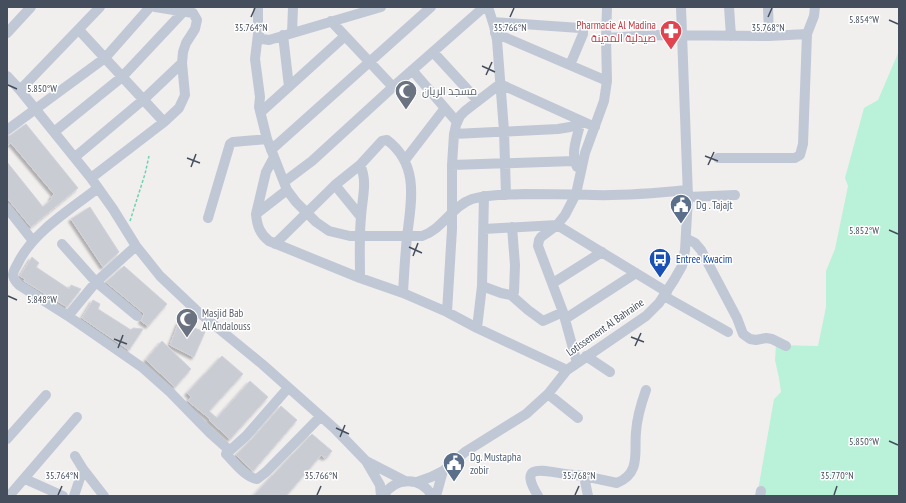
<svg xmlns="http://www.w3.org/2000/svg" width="906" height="503" font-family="'PT Sans Narrow',Cairo,sans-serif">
<defs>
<filter id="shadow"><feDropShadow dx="-2.5" dy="2.5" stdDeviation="1" flood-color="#0004"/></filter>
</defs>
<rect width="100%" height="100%" fill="#f1eeee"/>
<path fill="#b9f2d8" d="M899 51V496H757L774 399 781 392 779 378 775 360 776 345 818 346 826 307V271L835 249 848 186 845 178 864 108 878 100Z"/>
<path fill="#caccd4" stroke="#d2d3da" filter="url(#shadow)" d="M26 124 78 188 31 227 7 198V162L43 207 52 199 51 198 54 194 11 143 7 146V136L11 135Z
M90 207 119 252 103 267 71 219Z
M32 257 39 263 36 267 69 289 71 285 81 289 67 307 24 281 25 279 20 276Z
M124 266 167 304 148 326 141 321 144 314 141 311 106 282Z
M93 300 100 304 98 309 131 330 133 328 143 329 129 350 82 318Z
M179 322 205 332 194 357 170 345Z
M162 341 191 369 175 387 146 360Z
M222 356 243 374 209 411 217 418 250 381 268 397 230 439 209 420 210 419 188 401 191 397 187 393Z
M281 406 297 420 253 471 236 455 251 440Z
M312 434 332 451 327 457 326 456 325 458 321 455 286 496H253Z"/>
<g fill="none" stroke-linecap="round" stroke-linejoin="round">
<path stroke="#6ed3b2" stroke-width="1.5" stroke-dasharray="3 2" stroke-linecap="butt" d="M130 221 145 174 149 156"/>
<path stroke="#c0c8d5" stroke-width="10" d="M258 7V34L255 59 260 97 259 107 267 139 287 190 296 202 316 222 329 231 350 236H422C443 229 452 206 472 199 489 194 507 195 524 194 547 194 570 194 593 195 624 196 657 193 687 190
M488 7 494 26 497 40 504 131 506 195
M729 7 731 36
M768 7 769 36
M331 21 393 87
M493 22 580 28 583 30V34L570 65
M79 30 164 122
M7 33 31 7
M292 33 293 7
M495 33 607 81
M258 34 262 39 269 40 381 7
M807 34 814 16 815 7
M283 35 289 87
M606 38 654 35 769 36 807 34 803 144 800 155 795 158H718
M433 52 478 101
M412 70 457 122
M7 76 20 90 91 178 113 209 136 246 160 276 196 310 262 364 334 428 366 461 380 485 381 496
M20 90 100 7
M261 112 345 36
M7 130 105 58 150 7
M54 132 122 77 184 11
M454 134 558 129 570 127 584 123
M271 150 431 7
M75 157 143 100 182 63
M405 160 445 108
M360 165C368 181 362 199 361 217 359 237 360 258 360 278
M452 165 574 161
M577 167C570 155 577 137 580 125
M91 178 164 122 179 108 185 95 182 63 183 52 186 43 195 29 197 20 193 13 155 7
M284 182 312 161 393 87 484 7
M335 185 361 217
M98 188C71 209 33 232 18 263 16 267 13 271 13 275 13 279 16 282 19 285L68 316 143 368 170 392 210 433 228 449 226 454
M287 190 256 214C257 226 260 234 269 241L360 278 403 293 447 312 477 328 567 370
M688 197 735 195
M7 208 33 241
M256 214 266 172 274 157
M208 218 230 144 233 142 267 139
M484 229 557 225 667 292
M687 239 695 243 701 250 737 318 743 334 750 339 756 340 766 338 772 339 786 346
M62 244 96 282 137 316
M275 244 335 185 360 165 382 141 387 140C420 165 411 202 407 237 405 256 404 275 403 293
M553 283 602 252
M482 286 501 293 511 295 514 292 515 265 512 227
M511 295 528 310 543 321 563 312
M664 296 728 332
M447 312 452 229V165L454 134 456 125 460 116 465 111 500 84 595 127
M68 316 96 282 136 246
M565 319 636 273
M477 328 482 286 484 196
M586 356 610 372
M577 363 563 312 538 246 539 240 541 237 557 225 565 215 576 194 585 153 604 101 607 81 606 38 607 7
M548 394 578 418
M7 439 46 395
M226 454C235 463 245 477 257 479L266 472 320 417
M226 454 246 436 288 388
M75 456 83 469 104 496
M366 461 405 481
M584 476 617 483C641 473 634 453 636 432 637 417 641 404 646 390
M25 479 63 496
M417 482 431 477 443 471 465 452 526 414 548 394 567 370 646 316 659 303 674 280 682 266 685 250 688 197 681 7
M9 496 77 417
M74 496 83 469
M383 496C395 477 421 476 432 496
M436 496 443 471
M538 496C517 462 544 471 565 474 572 475 578 475 584 476L588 496
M760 496 761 491"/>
</g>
<path fill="none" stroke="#454e5d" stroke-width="1.5" d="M251 17 255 8M510 17 514 8M768 17 772 8M889 20 898 24M482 66 495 72M486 75 492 62M8 85 17 89M705 156 718 161M187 158 200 163M708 165 714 152M191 167 196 154M889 230 898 234M409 247 422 253M413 256 418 243M8 296 17 300M631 337 644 342M114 339 127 344M635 346 641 333M118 348 123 335M336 428 349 434M340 437 345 425M889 441 898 445M58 495 62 486M317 495 321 486M575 495 579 486M834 495 837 486"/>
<defs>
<g id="pharmacy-pin" transform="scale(1.15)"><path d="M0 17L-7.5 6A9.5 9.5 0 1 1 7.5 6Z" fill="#e0444e" stroke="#fff"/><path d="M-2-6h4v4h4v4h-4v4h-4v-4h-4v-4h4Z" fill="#fff"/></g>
<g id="mosque-pin" transform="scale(1.15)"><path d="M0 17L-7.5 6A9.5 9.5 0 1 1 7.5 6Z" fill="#6b7280" stroke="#fff"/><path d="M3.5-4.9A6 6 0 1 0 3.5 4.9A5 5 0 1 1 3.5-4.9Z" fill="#fff"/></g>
<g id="civic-pin" transform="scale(1.15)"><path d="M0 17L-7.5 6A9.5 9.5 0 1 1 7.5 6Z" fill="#5c6f8a" stroke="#fff"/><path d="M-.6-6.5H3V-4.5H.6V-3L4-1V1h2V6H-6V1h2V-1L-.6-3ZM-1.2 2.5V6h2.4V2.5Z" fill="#fff"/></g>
<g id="bus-pin" transform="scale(1.15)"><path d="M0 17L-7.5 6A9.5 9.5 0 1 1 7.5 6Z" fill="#1a4fb4" stroke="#fff"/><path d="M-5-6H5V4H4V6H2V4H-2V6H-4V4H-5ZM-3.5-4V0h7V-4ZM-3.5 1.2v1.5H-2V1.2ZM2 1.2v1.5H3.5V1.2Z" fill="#fff"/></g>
</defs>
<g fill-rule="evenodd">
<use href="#pharmacy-pin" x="671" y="31"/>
<use href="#mosque-pin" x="406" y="91"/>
<use href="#civic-pin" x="681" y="205"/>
<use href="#bus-pin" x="660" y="259"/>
<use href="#mosque-pin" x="187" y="319"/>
<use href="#civic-pin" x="454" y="463"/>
</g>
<g text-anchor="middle" stroke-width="3" stroke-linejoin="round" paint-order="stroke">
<g font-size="11" fill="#be3a42" stroke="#fff" text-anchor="end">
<text x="656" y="29">Pharmacie Al Madina<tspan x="656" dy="13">صيدلية المدينة</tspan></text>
</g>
<g font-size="11" fill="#5b616d" stroke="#fff" text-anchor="start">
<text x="422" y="95">مسجد الريان</text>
<text x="202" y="317">Masjid Bab<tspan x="202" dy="13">Al Andalouss</tspan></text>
</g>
<g font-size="11" fill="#4e5e75" stroke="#fff" text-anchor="start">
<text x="696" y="209">Dg . Tajajt</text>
<text x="470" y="461">Dg. Mustapha<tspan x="470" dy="13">zobir</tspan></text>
</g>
<g font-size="11" fill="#164399" stroke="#fff" text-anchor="start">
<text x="676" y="263">Entree Kwacim</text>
</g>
<g font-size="11" fill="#454e5d" stroke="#fff">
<text transform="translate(605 327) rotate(-35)" y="4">Lotissement Al Bahraine</text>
</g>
</g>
<g font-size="10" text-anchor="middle" fill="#454e5d" stroke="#fff" stroke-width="3" stroke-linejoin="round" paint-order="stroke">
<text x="864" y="23">5.854°W</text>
<text x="251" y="31">35.764°N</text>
<text x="510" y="31">35.766°N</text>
<text x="768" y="31">35.768°N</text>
<text x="42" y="92">5.850°W</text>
<text x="864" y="234">5.852°W</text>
<text x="42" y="303">5.848°W</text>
<text x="864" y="445">5.850°W</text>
<text x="62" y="479">35.764°N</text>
<text x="321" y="479">35.766°N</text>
<text x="579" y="479">35.768°N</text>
<text x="837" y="479">35.770°N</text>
</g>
<rect width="906" height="503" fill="none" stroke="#454e5d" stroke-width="16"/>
</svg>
